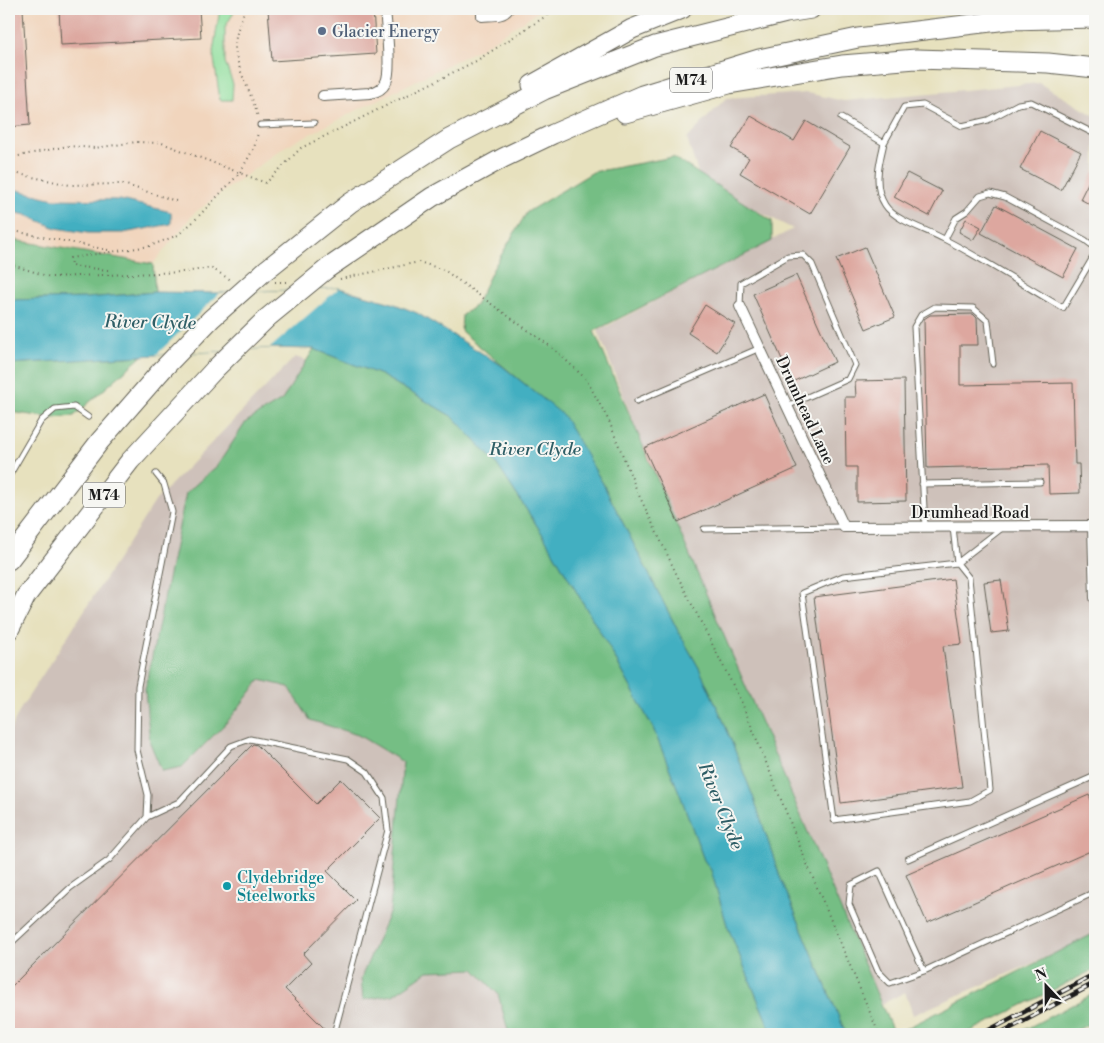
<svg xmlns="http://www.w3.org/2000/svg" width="1104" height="1043" font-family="'Libre Bodoni',serif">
<rect width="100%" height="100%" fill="#f6f6f2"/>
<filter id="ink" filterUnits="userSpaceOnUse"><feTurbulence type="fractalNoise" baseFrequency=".02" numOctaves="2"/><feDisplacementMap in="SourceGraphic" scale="10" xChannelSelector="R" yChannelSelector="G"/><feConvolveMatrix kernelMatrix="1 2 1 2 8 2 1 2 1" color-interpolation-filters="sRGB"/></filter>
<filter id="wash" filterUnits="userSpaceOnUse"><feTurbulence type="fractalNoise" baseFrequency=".0096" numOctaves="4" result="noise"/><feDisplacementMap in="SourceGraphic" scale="20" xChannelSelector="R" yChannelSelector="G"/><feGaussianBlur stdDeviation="1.12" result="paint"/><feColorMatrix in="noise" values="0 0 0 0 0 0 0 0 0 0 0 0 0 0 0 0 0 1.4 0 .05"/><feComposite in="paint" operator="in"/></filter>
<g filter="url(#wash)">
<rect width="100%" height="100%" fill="#e7e1be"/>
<path fill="#f1d5bd" d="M9 9H542L481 48 286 146 194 213 153 264 9 239Z"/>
<path fill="#cec1ba" d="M1039 83 1095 116V936L913 1015 905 992 882 1004 679 539 598 331 793 229 701 182 687 139 726 98 807 93 844 101Z
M295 357 375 382 764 1034H9V733L21 708 156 500Z"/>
<path fill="#91df9d" stroke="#567e5c" d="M220 9H236L225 27V62L233 84 232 100H220L213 52Z"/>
<path fill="#74be84" stroke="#486d50" d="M673 157 772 221V241L594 331 894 1034H846L780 877 754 799 723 720 699 668 678 631 602 482 563 416 461 331 462 315 475 306 493 269 527 212 593 172Z
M9 239 153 264 155 292 87 298 9 300Z
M314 349 381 375 453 417 496 463 545 538 610 649 653 728 681 797 704 860 711 870 727 925 772 1034H509L498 994 474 969 428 971 393 995 363 1000 361 978 390 911 403 762 358 735 310 720 289 687 260 680 228 721 182 767 162 771 150 743 145 690 186 493 217 466 246 422 282 400Z
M142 356 74 416 53 418 9 412V364Z
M1095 933V969L965 1034H895Z
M1095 993V1021L1069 1034H1016Z"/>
<path fill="#43afc1" stroke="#30666e" d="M9 188 54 199 120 200 171 212V224L123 233H88L56 228 26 215 9 211Z
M339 288 392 303 417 313 501 365 563 415 602 482 678 631 699 668 723 720 754 799 780 877 846 1034H772L727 925 711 870 704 860 681 797 653 728 610 649 545 538 496 463 453 417 381 375 314 349 270 348 9 364V300L87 298 155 292 220 293Z"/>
<path fill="#e7e1be" d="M339 288 270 348 156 355 220 293Z"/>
<g id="blocks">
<path fill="#dda79f" d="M23 9 30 125 9 127V10Z
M59 9H199L201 38 61 45Z
M268 9H373L376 54 272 61Z
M751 116 794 141 806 121 850 147 810 214 740 173 749 158 731 148Z
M1040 131 1081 152 1061 190 1020 169Z
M1095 169V207L1080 199Z
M907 173 942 191 929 216 894 197Z
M996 205 1078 249 1063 277 981 233Z
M966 219 981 227 973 240 959 232Z
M865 247 895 317 866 329 836 259Z
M796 275 835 362 792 382 753 294Z
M705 305 735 324 717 352 688 333Z
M973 314 977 318 978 345H960V385L1073 383 1075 464H1079L1080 493 1049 494 1048 465 927 468 924 319 930 315Z
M904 380 906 501 857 502V467H846L845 397H856L855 381Z
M764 394 797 468 678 522 644 448Z
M953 579 962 644 943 646 962 787 841 803 814 597Z
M1001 580 1009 631 991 633 984 582Z
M253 744 257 745 316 804 341 779 380 818 327 871 356 900 303 954 311 963 285 989 330 1034H9V989Z
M1089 795 1095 809V849L927 923 906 875Z"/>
</g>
</g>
<g filter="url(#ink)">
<use href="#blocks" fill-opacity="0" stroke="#636155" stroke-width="1"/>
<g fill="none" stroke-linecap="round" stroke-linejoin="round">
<g stroke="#636155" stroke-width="7">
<path id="lane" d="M841 118 884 143 904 107 923 105 962 126 988 120 1018 104 1031 102 1095 134
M260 125 314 123
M884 143C879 164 873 186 885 205 895 221 928 230 944 239 985 260 1023 285 1063 308L1095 254 1093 246 1085 240 1005 197 990 193 980 196 967 211 956 218 945 239
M740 306 741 283 788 256 803 255 812 264 855 365 848 379 787 406
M637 401 760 348
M9 476 41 421 55 409 74 407 88 417
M922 484 1040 482
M925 526 914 327 921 315 935 307 973 308 988 321 993 364
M953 527 957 563 969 578 990 790 970 801 834 820 802 593 843 576 957 563 1002 528
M704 529 844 527
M147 817 179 802 231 746 250 739 348 759 367 772 384 798 388 830 334 1034
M908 859 1095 776
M879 871 924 971 890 983 878 971 849 904 851 885Z
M9 945 70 888 109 860 147 817 148 795 137 750 138 686 172 512 164 484 156 474
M924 971 1095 892"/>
</g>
<g stroke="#636155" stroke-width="12">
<path id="street" d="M482 9V16C491 15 503 17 508 9
M323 96 370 93C377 92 383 88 386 82 392 69 386 24 385 9
M740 306 844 527 1095 526
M1093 526 1095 598"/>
</g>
<g stroke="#636155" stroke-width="21">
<path id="highway" d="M532 85 632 29 682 9
M625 113 729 84 842 65 916 59 1048 63 1095 68
M328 268 432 197 503 158 553 134 642 95 759 59 858 38 1007 20 1095 18
M266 270 350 203 449 139 544 90 655 46 786 13 811 9
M9 560 100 441 161 371
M9 630 26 596 130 461 214 370"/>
</g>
<path stroke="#636155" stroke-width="2" stroke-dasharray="1 4" stroke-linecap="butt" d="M245 9C241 20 235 34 235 47 237 72 253 94 258 118
M9 158 68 146 95 148 136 142 162 143 266 183 301 148 476 61 557 9
M9 172 70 185 123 184 179 202
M9 230 108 250
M9 264 50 277 184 272 211 268 231 280
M108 275V270L71 266 70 258 150 246 178 235 193 222 239 174 254 148 258 133
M340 279 419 262 444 270 554 349 586 379 609 421 637 491 677 575 742 703 805 859 879 1034
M275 282H288"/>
<use href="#lane" stroke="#fff" stroke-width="5"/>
<use href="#street" stroke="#fff" stroke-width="10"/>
<use href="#highway" stroke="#fff" stroke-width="19"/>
<g stroke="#1c1c1c" stroke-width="5">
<path id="rail" d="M982 1034 1095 974
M999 1034 1095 983"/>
</g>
<use href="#rail" stroke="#f6f6f2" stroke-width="3" stroke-dasharray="9" stroke-linecap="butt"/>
<g stroke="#636155" stroke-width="21" stroke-linecap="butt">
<path id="highway-bridge" d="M214 370 267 318 328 268
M161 371 211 319 266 270"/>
</g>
<use href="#highway-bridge" stroke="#fff" stroke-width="19"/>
</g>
</g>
<circle fill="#5c6f8a" stroke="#f6f6f2" stroke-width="2" cx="322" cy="31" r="5"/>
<circle fill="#0f9aa8" stroke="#f6f6f2" stroke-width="2" cx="227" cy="886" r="5"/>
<g text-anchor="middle" stroke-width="4" stroke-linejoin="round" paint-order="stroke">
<g fill="#f6f6f2" stroke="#5d5d5c" stroke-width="1">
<rect x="670" y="67.5" width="42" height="25" rx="4"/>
<rect x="83" y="482.5" width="42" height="25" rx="4"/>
</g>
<g font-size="15" font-weight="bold" fill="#1c1c1c">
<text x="691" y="85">M74</text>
<text x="104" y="500">M74</text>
</g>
<g font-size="16" fill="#4e5e75" stroke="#f6f6f2" text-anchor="start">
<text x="332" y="37">Glacier Energy</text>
</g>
<g font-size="16" fill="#1c1c1c" stroke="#f6f6f2">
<text transform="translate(806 410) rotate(65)" y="6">Drumhead Lane</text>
<text x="970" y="518">Drumhead Road</text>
</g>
<g font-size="16" fill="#0d838f" stroke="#f6f6f2" text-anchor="start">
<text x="237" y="883">Clydebridge<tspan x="237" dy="18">Steelworks</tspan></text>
</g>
<g font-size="18" font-style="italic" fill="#2e5e66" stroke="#f6f6f2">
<text transform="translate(150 322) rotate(1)" y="6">River Clyde</text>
<text x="535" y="455">River Clyde</text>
<text transform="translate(721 806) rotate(68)" y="6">River Clyde</text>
</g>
</g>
<rect width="1104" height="1043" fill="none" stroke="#f6f6f2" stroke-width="30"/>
<g transform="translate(1046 986) rotate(338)" stroke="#f6f6f2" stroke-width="4" paint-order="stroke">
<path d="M0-4L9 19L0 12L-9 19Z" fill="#1c1c1c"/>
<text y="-8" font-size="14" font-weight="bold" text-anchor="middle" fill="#1c1c1c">N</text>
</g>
</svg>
